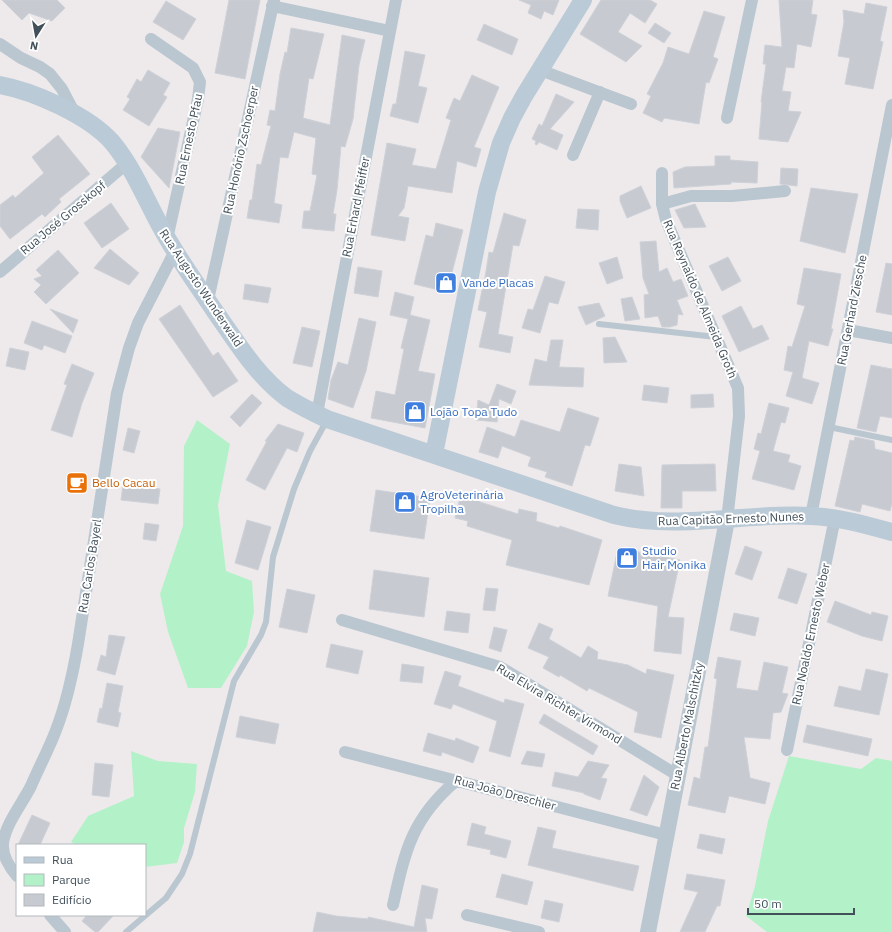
<svg xmlns="http://www.w3.org/2000/svg" width="892" height="932" font-family="'IBM Plex Sans',sans-serif">
<rect width="100%" height="100%" fill="#eeeaeb"/>
<path fill="#b3f2c8" d="M197 420 230 444 218 505 226 571 252 581 254 612 247 646 221 688H188L168 632 160 594 183 526 184 446Z
M131 751 158 761 197 764 195 792 184 828V842L177 863 145 867V845H76L71 842 88 816 134 796Z
M789 756 861 769 876 758 892 761V932H767L746 916 755 886 768 821Z"/>
<path fill="#c7cad1" stroke="#ced1d8" d="M2 0H57L65 8 52 21 29 13 22 20Z
M229 0H260L245 79 215 73Z
M519 0H559L553 15 544 11 541 19 528 13 531 5Z
M601 0H650L657 4 645 23 630 13 618 32 642 46 626 62 580 34Z
M779 0H813L811 14 817 15 811 47 797 44 794 68 786 67 782 91 791 92 788 111 801 112 788 142 759 139 762 102H761L766 64H763L765 45 782 47Z
M166 1 196 19 183 40 153 22Z
M866 3 887 7 880 41 883 42 873 89 845 84 850 58 838 56 844 22 843 10 864 14Z
M704 11 725 17 713 57 718 59 709 83 706 82 699 124 664 118 662 122 643 113 651 96 647 94 663 63 668 47 689 54Z
M655 23 671 33 664 43 648 33Z
M484 24 518 39 512 55 477 40Z
M291 28 324 34 313 79 309 78 303 118 330 125 342 35 365 40 359 65 353 119 345 147 341 146 337 190 333 214H336L334 231 302 228 304 211H310L317 175 312 174 316 138 294 132 288 158 280 157 274 203 282 205 279 223 247 218 250 200H252L257 164 261 165 271 126 267 125 270 110 275 111 280 74 285 52 287 53Z
M405 51 425 55 418 86 427 88 418 123 390 116 393 104H396Z
M148 70 170 83 163 95 167 97 149 126 123 110 130 99 127 97 137 79 141 82Z
M472 75 499 87 474 147 481 149 476 167 457 161 452 193 408 186 404 208 398 216 409 218 405 241 371 235 387 143 416 149 412 165 436 169 451 120 446 118 454 98 460 101Z
M556 94 574 102 550 129 563 135 557 150 539 142 537 145 535 144 536 141 532 139 539 124 542 126Z
M158 128 180 132 169 188 141 157Z
M58 135 90 174 59 199 61 202 45 217 42 214 10 239 0 226V205L13 195 15 198 44 173 32 157Z
M715 156H730V160L758 162 757 183 731 182V184L674 188 673 172 685 167 715 166Z
M781 168 798 169 797 186 780 184Z
M641 186 651 208 627 218 620 201V196Z
M811 188 858 194 845 253 800 241Z
M111 203 129 229 102 248 84 223Z
M695 204 706 227 684 228 675 210Z
M578 209 599 210 598 230 576 228Z
M504 213 526 220 519 246 513 245 498 334 513 337 510 353 479 347 487 312 478 310 482 290H483L489 252 493 253Z
M436 223 463 230 447 292 414 284 426 235 433 237Z
M656 241 659 272 667 268 673 282 681 279 688 296 677 300 683 315 678 314 677 325 670 327H662L658 316 645 318 644 295 649 294 643 278 640 242Z
M110 249 139 273 129 285 94 268Z
M58 250 79 273 46 304 34 292 41 285 34 279 42 276 36 270Z
M617 257 623 278 607 284 599 263Z
M728 257 741 281 722 291 709 266Z
M886 263 892 264V315L876 312Z
M358 267 382 271 378 297 354 293Z
M804 268 841 274 831 329H833L828 346 809 341 802 378 819 383 812 404 786 396 793 372 784 370 788 346 792 347 805 306 797 304Z
M545 276 565 282 558 304 549 302 540 333 522 328 528 309 533 310Z
M245 284 271 288 268 303 243 299Z
M395 292 414 297 410 315 430 320 418 371 435 374 425 428 371 418 376 391 395 395 404 349 401 348 408 319 390 315Z
M632 297 640 319 625 321 621 299Z
M599 303 605 316 586 325 578 307Z
M180 305 213 356 218 352 238 381 213 397 159 319Z
M741 306 753 329 762 325 769 339 739 352 722 316Z
M50 309 78 320 73 333Z
M359 318 376 322 366 371 353 408 328 399 331 380 338 362 348 365Z
M32 321 72 336 65 353 44 345 42 350 24 343Z
M302 327 320 331 312 367 293 363Z
M615 337 627 362 604 363 603 338Z
M551 340H563L559 367 584 368 583 387 529 385 535 359 547 362Z
M10 348 29 352 25 370 6 366Z
M72 364 94 373 82 403 72 437 51 430 67 385 64 384Z
M871 365 892 369V418L880 416 876 432 857 428Z
M497 384 516 391 511 404 499 399 497 422 476 420 478 400 489 405Z
M644 385 669 388 667 403 642 400Z
M252 394 262 403 240 427 230 417Z
M713 394 714 407 691 408V395Z
M769 403 789 408 785 423 781 422 773 451 790 455 788 462 801 466 794 490 752 479 760 451 754 449 758 433 761 434Z
M568 408 599 418 590 446 585 445 572 486 545 477 547 472 528 466 531 457 502 446 498 458 479 452 487 427 515 437 521 420 560 432Z
M278 424 304 433 297 452 287 448 265 490 246 480 267 441H265Z
M128 428 140 431 134 453 123 450Z
M855 437 874 441 875 449 892 453V503L890 511 862 504 860 512 835 506 850 440 854 441Z
M619 464 641 467 644 496 615 491Z
M715 464 716 491H682V508H661L662 465Z
M123 485 160 489 158 504 121 500Z
M376 490 430 498 424 539 370 531Z
M461 494 480 499V502L518 514 519 509 537 513 536 521 559 528 560 526 602 540 589 585 506 565 512 540 467 526 468 521 455 518Z
M247 520 271 527 258 570 235 563Z
M145 523 159 525 156 541 143 539Z
M745 546 762 552 752 580 735 574Z
M618 548 680 560 668 617 684 618 681 654 654 651 658 606 608 596Z
M788 568 807 574 797 604 778 598Z
M374 570 429 578 424 617 369 609Z
M486 588 498 589 495 611 483 610Z
M287 589 315 595 307 633 279 627Z
M835 601 871 615 872 612 888 616 882 641 862 636 827 622Z
M447 611 470 614 468 633 444 630Z
M734 613 759 618 755 636 730 630Z
M539 623 553 629 549 639 581 658 588 646 598 652 597 659 628 665 646 674 647 669 674 675 661 738 634 732 638 712 589 688 587 691 560 675 559 677 543 668 549 657 528 648Z
M494 627 507 630 501 652 489 648Z
M109 635 125 637 115 675 97 670 101 655 106 657Z
M331 644 363 651 358 674 326 667Z
M718 657 741 661 736 688 758 691 764 662 788 667 782 693 788 694 781 712 773 713 770 739 744 737 750 778 770 783 765 804 729 796 725 813 688 805 694 777 700 779 705 747H708L717 679 714 678Z
M402 664 424 667 422 683 400 681Z
M866 669 888 674 879 715 834 706 839 686 861 691Z
M445 671 461 676 458 686 504 703 505 699 524 704 510 757 489 751 497 721 453 704 451 709 434 704Z
M107 683 123 686 118 712 121 713 118 727 97 722 100 708 102 709Z
M544 714 598 746 593 755 539 723Z
M240 716 279 724 275 744 236 737Z
M807 725 872 739 868 756 803 742Z
M428 733 455 741 456 738 479 747 473 763 442 752 441 756 423 751Z
M527 751 545 754 542 767 521 764Z
M588 761 609 765 601 778 607 779 600 800 584 794V793L552 786 555 772 578 777Z
M95 763 113 765 109 797 92 795Z
M644 775 659 787 647 816 630 810Z
M32 815 50 823 40 845H18Z
M472 823 486 827 484 834 511 841 506 858 490 854 491 850 467 845Z
M538 827 556 831 552 848 639 866 633 891 528 865Z
M700 834 725 839 722 854 697 848Z
M502 874 533 882 527 905 496 897Z
M687 874 725 880 720 906H717L705 932H680L698 892 684 889Z
M422 885 438 889 432 919 425 918 427 932H313L317 912 336 916 368 919V917L414 927Z
M545 900 563 904 559 922 541 918Z
M87 915H114L98 932H95L82 921Z"/>
<g fill="none" stroke-linecap="round" stroke-linejoin="round">
<path stroke="#bac7d0" stroke-width="6" d="M599 324 716 337
M829 427 892 440
M126 932 166 898 182 874 190 854 234 681 261 635 266 622 273 557 294 489 310 451 327 420"/>
<path stroke="#bac7d0" stroke-width="12" d="M272 6 390 31
M151 39 193 68 200 82 198 99 167 239
M0 44 21 58 40 67 50 74 62 89 75 114
M540 70 631 104
M727 118 752 0
M573 155 600 92
M662 173V204L666 220 738 388 739 416 727 520
M662 204 691 196H732L785 191
M0 272 126 164
M208 300 274 0
M848 330 892 338
M317 414 396 0
M811 516 892 105
M342 620 500 667 677 775
M787 750 835 518
M345 752 666 835
M17 876C10 868 2 855 3 843 6 823 22 804 31 786 39 767 49 749 56 730 67 702 73 673 78 644L117 393 129 348 138 323 175 251
M393 905C405 851 412 818 456 781
M50 915 65 932
M467 915 539 932"/>
<path stroke="#bac7d0" stroke-width="16" d="M648 932 727 520"/>
<path stroke="#bbcad7" stroke-width="18" d="M0 85C34 91 89 116 112 142 133 167 146 200 162 229 177 257 196 283 214 310 236 341 256 375 287 398 300 406 314 413 327 419L614 515C679 531 745 512 811 516 839 517 866 525 892 532
M434 454 487 192 501 143 512 118 524 96 583 0"/>
</g>
<defs>
<g id="shop-square" transform="scale(1.15)"><rect x="-9" y="-9" width="18" height="18" rx="4" fill="#3f7fe0" stroke="#fff"/><path d="M-5-2.5h2.3a2.7 3.5 0 0 1 5.4 0H5L5.5 6h-11ZM-1.5-2.5h3a1.5 2.3 0 0 0-3 0Z" fill="#fff"/></g>
<g id="cafe-square" transform="scale(1.15)"><rect x="-9" y="-9" width="18" height="18" rx="4" fill="#e8710a" stroke="#fff"/><path d="M-5.5-4.5H6V0H3Q3 3.5 0 3.5H-2.5Q-5.5 3.5-5.5 0ZM3-3.2v2h1.7v-2ZM-6 4.5H4V6H-6Z" fill="#fff"/></g>
</defs>
<g fill-rule="evenodd">
<use href="#shop-square" x="446" y="283"/>
<use href="#shop-square" x="415" y="412"/>
<use href="#cafe-square" x="77" y="483"/>
<use href="#shop-square" x="405" y="502"/>
<use href="#shop-square" x="627" y="558"/>
</g>
<g text-anchor="middle" stroke-width="4" stroke-linejoin="round" paint-order="stroke">
<g font-size="12" fill="#42505a" stroke="#fff">
<text transform="translate(189 139) rotate(-78)" y="4">Rua Ernesto Pfau</text>
<text transform="translate(241 150) rotate(-78)" y="4">Rua Honório Zschoerper</text>
<text transform="translate(356 207) rotate(-79)" y="4">Rua Erhard Pfeiffer</text>
<text transform="translate(63 218) rotate(-40)" y="4">Rua José Grosskopf</text>
<text transform="translate(201 288) rotate(56)" y="4">Rua Augusto Wunderwald</text>
<text transform="translate(700 299) rotate(67)" y="4">Rua Reynaldo de Almeida Groth</text>
<text transform="translate(852 310) rotate(-79)" y="4">Rua Gerhard Ziesche</text>
<text transform="translate(731 519) rotate(-2)" y="4">Rua Capitão Ernesto Nunes</text>
<text transform="translate(90 566) rotate(-81)" y="4">Rua Carlos Bayerl</text>
<text transform="translate(811 634) rotate(-78)" y="4">Rua Noaldo Ernesto Weber</text>
<text transform="translate(559 704) rotate(31)" y="4">Rua Elvira Richter Virmond</text>
<text transform="translate(687 726) rotate(-79)" y="4">Rua Alberto Malschitzky</text>
<text transform="translate(505 793) rotate(15)" y="4">Rua João Dreschler</text>
</g>
<g font-size="12" fill="#366cbe" stroke="#fff" text-anchor="start">
<text x="462" y="287">Vande Placas</text>
<text x="430" y="416">Lojão Topa Tudo</text>
<text x="420" y="499">AgroVeterinária<tspan x="420" dy="14">Tropilha</tspan></text>
<text x="642" y="555">Studio<tspan x="642" dy="14">Hair Monika</tspan></text>
</g>
<g font-size="12" fill="#c56008" stroke="#fff" text-anchor="start">
<text x="92" y="487">Bello Cacau</text>
</g>
</g>
<rect x="16" y="844" width="130" height="72" fill="#ffffff" stroke="#b3b9bd"/>
<rect x="24" y="857" width="20" height="6" fill="#bbcad7" stroke="#b3b9bd"/>
<text x="52" y="864" font-size="12" fill="#42505a">Rua</text>
<rect x="24" y="874" width="20" height="12" fill="#b3f2c8" stroke="#b3b9bd"/>
<text x="52" y="884" font-size="12" fill="#42505a">Parque</text>
<rect x="24" y="894" width="20" height="12" fill="#c7cad1" stroke="#b3b9bd"/>
<text x="52" y="904" font-size="12" fill="#42505a">Edifício</text>
<g transform="translate(36 36) rotate(191)" stroke="#ffffff" stroke-width="3" paint-order="stroke">
<path d="M0-3L7 15L0 10L-7 15Z" fill="#42505a"/>
<text y="-6" font-size="11" font-weight="bold" text-anchor="middle" fill="#42505a">N</text>
</g>
<path d="M748 908v6h106v-6" fill="none" stroke="#42505a" stroke-width="2"/>
<text x="754" y="908" font-size="12" fill="#42505a" stroke="#ffffff" stroke-width="3" paint-order="stroke">50 m</text>
</svg>
